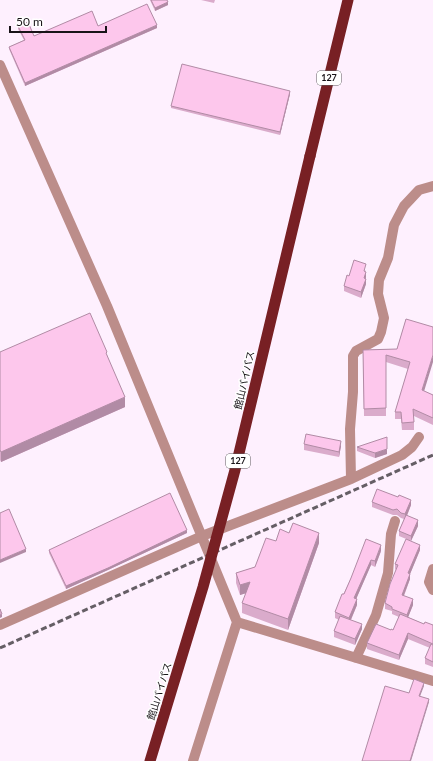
<svg xmlns="http://www.w3.org/2000/svg" width="433" height="761" font-family="Lato,'Noto Sans JP',sans-serif">
<rect width="100%" height="100%" fill="#fef0fe"/>
<g fill="none" stroke-linecap="round" stroke-linejoin="round">
<path stroke="#bc8d8a" stroke-width="10" d="M0 65 107 306 237 622 193 761
M351 479 350 429 353 392V356L356 351 378 339 381 332 384 318 378 294 379 280 388 258 394 225 404 206 419 190 433 186
M433 569 429 582 433 590
M237 622 433 681
M0 625 202 536 351 479 402 455 412 447 419 437
M356 658 376 615 388 573 391 534 395 521"/>
<path stroke="#782024" stroke-width="11" d="M310 156 348 0"/>
<path stroke="#655e65" stroke-width="3" stroke-dasharray="6 3" stroke-linecap="butt" d="M0 648 433 455"/>
<path stroke="#782024" stroke-width="11" d="M150 761 203 587 235 470 310 156"/>
</g>
<path fill="#daabcb" d="M150 0H167L168 5 155 11Z
M201 0H215L214 3Z
M18 26 34 36 98 26 157 28 25 86 9 49V47L24 40 18 29Z
M290 94 280 135 171 108V106Z
M366 270 365 271 366 277V284L361 298 344 291V286L349 276Z
M406 319 424 391 433 395V425L414 416V430H402L401 419H395V412L408 369 386 362V416H364L363 350 397 349Z
M0 352 107 355 125 407 1 462 0 460Z
M304 444 341 446 339 457 304 450Z
M357 447 387 454 375 458 357 451Z
M372 502 411 505 407 516 418 526 411 541 399 536V531L404 519 401 518 397 515H393L372 507Z
M187 533 108 570 66 589 49 553V550Z
M276 541 319 543 288 630 242 613V603L246 593 240 595 236 583V573L255 567Z
M420 550 410 574V579L404 596 413 605 408 617 424 624 433 625V667L425 664V658L430 648 408 639 399 660 367 649V643L391 630H393L399 617 392 614V611L385 609V603L396 570 395 569V564Z
M381 551 375 567 371 565 356 599 357 605 351 620 362 629 355 645 334 637V631L339 620 335 618V612L351 578Z"/>
<path fill="#b18ba5" d="M168 2V5L155 11V8Z
M157 25V28L25 86V83Z
M290 91V94L280 135V132Z
M366 272V277L364 284V278Z
M366 279V284L361 298V292Z
M433 355V362L422 398V390Z
M125 397V407L1 462V452Z
M341 441V446L339 457V452Z
M387 449V454L375 458V453Z
M411 500V505L405 520V514Z
M418 520V526L411 541V536Z
M187 530V533L108 570 66 589V586Z
M319 533V543L288 630V619Z
M381 545V551L375 567V561Z
M420 545V550L408 579V573Z
M26 549V552L0 563V560Z
M371 560V565L354 604V598Z
M410 574V579L402 600V595Z
M250 582V592L240 595V585Z
M357 599V605L349 624V618Z
M413 599V605L407 620V615Z
M2 614V617L0 618V615Z
M362 624V629L355 645V639Z
M408 633V639L399 660V655Z
M424 683V686L419 699V696Z
M429 699V702L411 761H410Z"/>
<path fill="#fdc7ec" stroke="#b18ba5" d="M151 0H167L168 2 155 8Z
M147 4 157 25 25 83 9 47 25 40 18 26 28 22 34 36 92 11 98 26Z
M182 64 290 91 280 132 171 106Z
M354 260 366 264 364 271 366 272 364 278 366 279 361 292 344 286 347 275 349 276Z
M90 313 107 352 106 353 125 397 1 452 0 450V352Z
M406 319 433 327V355L422 390 433 395V418L413 409 414 422 402 423 401 412H395L410 362 386 355V408L364 409 363 350 397 349Z
M306 434 341 441 339 452 304 444Z
M387 437V449L375 453 357 447Z
M377 489 398 497 399 495 411 500 405 514 401 513 397 509 393 510 372 502Z
M170 493 187 530 108 568 66 586 49 550Z
M9 509 26 549 0 560V513Z
M406 515 418 520 411 536 399 531Z
M293 523 319 533 288 619 242 603 250 582 240 585 236 573 255 567 266 538 276 541 280 529 289 533Z
M366 539 381 545 375 561 371 560 354 598 357 599 349 618 335 612 342 594H344L351 578Z
M406 539 420 545 408 573 410 574 402 595 413 599 407 615 392 609V607L385 603 390 584 398 565 395 564Z
M0 609 2 614 0 615Z
M400 614 424 624 425 622 433 625V644L408 633 399 655 367 643 376 624 391 630V629L393 630Z
M340 616 362 624 355 639 334 631Z
M431 644 433 645V662L425 658Z
M414 679 424 683 419 696 429 699 410 761H362L385 686 409 693Z"/>
<g text-anchor="middle" stroke-width="3" stroke-linejoin="round" paint-order="stroke">
<g fill="#fff" stroke="#5d5a5d" stroke-width="1">
<rect x="317" y="71" width="24" height="14" rx="3"/>
<rect x="226" y="454" width="24" height="14" rx="3"/>
</g>
<g font-size="9" font-weight="bold" fill="#181418">
<text x="329" y="81">127</text>
<text x="238" y="464">127</text>
</g>
<g font-size="10" fill="#181418" stroke="#fff">
<text transform="translate(244 380) rotate(-77)" y="4">館山バイパス</text>
<text transform="translate(159 691) rotate(-73)" y="4">館山バイパス</text>
</g>
</g>
<path d="M10 26v6h96v-6" fill="none" stroke="#181418" stroke-width="2"/>
<text x="16" y="26" font-size="12" fill="#181418" stroke="#ffffff" stroke-width="3" paint-order="stroke">50 m</text>
</svg>
